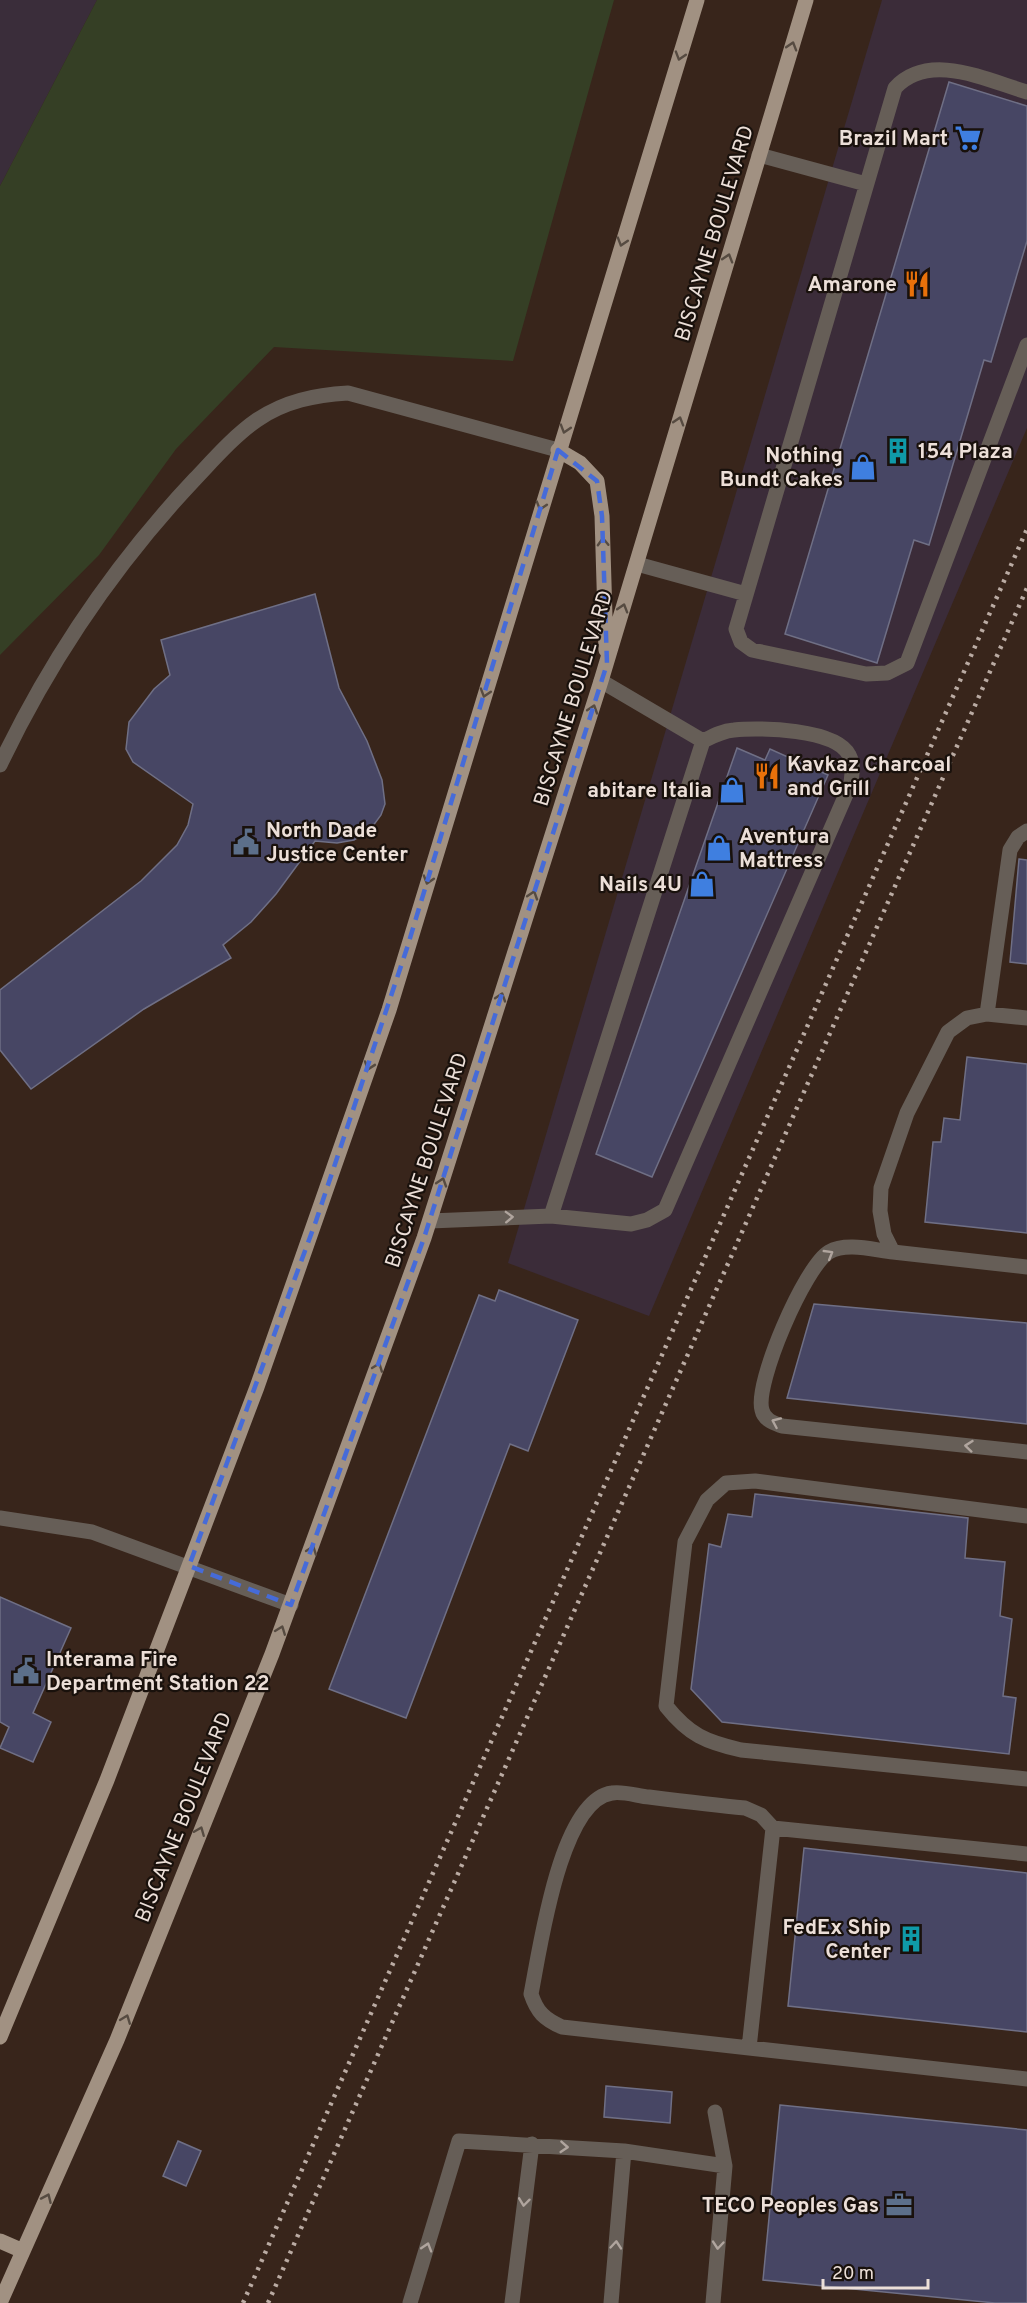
<svg xmlns="http://www.w3.org/2000/svg" width="1027" height="2303" font-family="Overpass,sans-serif">
<rect width="100%" height="100%" fill="#38251b"/>
<path fill="#3b2c39" d="M882 0H1027V428L649 1316 508 1263Z"/>
<path fill="#3a2d3a" d="M0 0H97L0 186Z"/>
<path fill="#353f25" d="M97 0H614L513 361 274 347 176 449 99 555 0 655V186Z"/>
<path fill="#474664" stroke="#6f6f85" stroke-width="1.5" d="M949 82 1027 106V241L991 362 984 360 929 545 914 540 877 663 785 634Z
M315 594 339 688 367 741 382 780 385 804 381 815 370 830 354 840 337 843 315 841 276 894 251 922 223 945 231 958 144 1009 31 1089 0 1050V990L141 881 177 845 188 825 193 804 133 762 126 749 129 722 154 689 170 675 161 640Z
M737 748 765 760 770 749 828 775 652 1177 596 1154Z
M1019 859 1027 860V964L1010 962Z
M967 1057 1027 1064V1233L925 1222 933 1142H941L944 1118 960 1120Z
M499 1290 578 1320 528 1451 510 1444 406 1718 329 1689 479 1295 495 1301Z
M814 1304 1027 1323V1424L787 1398Z
M755 1494 968 1518 965 1558 1005 1562 1000 1616 1012 1619 1003 1696 1016 1698 1009 1754 722 1722 691 1689 709 1544 721 1547 728 1514 752 1517Z
M0 1597 71 1628 33 1713 51 1722 33 1762 0 1748 9 1727 0 1722Z
M804 1848 1027 1873V2032L788 2006Z
M606 2086 672 2092 670 2123 604 2117Z
M780 2105 1027 2130V2303H995L763 2280Z
M178 2141 201 2151 186 2186 163 2176Z"/>
<g fill="none" stroke-linecap="round" stroke-linejoin="round">
<path stroke="#665e57" stroke-width="15" d="M1027 92C986 80 929 51 895 88L736 629 741 642 752 650 866 674 887 673 907 663 1027 345
M759 155 866 184
M637 564 746 594
M601 681 703 741
M0 765C50 660 115 564 195 479 214 459 234 436 257 420 285 401 315 395 348 393L558 450
M987 1014 1010 850 1018 837 1027 831
M1027 1018 987 1014 967 1018 948 1032 907 1113 881 1188 880 1211 884 1234 893 1252 1027 1267
M430 1221 551 1216 631 1224 647 1220 665 1210 851 783C852 773 854 764 849 755 836 729 760 727 734 730 722 731 713 736 703 741L551 1216
M893 1252C874 1250 846 1242 829 1252 805 1266 754 1384 762 1410 764 1420 774 1423 782 1426L1027 1452
M1027 1516 755 1481 726 1483 707 1500 685 1542 666 1706C689 1735 706 1742 741 1750L1027 1779
M1027 1854 773 1828 761 1815 745 1808C713 1805 681 1801 649 1797 638 1796 623 1791 612 1793 560 1800 540 1949 531 1994 537 2012 544 2019 562 2027L1027 2079
M749 2048 773 1828
M410 2303 459 2141 624 2151 725 2166
M512 2303 532 2144
M611 2303 624 2151
M713 2303 725 2166 715 2112"/>
<path stroke="#665e57" stroke-width="15" d="M0 1518 92 1532 291 1605"/>
<path stroke="#a19182" stroke-width="15" d="M558 450 580 463 597 481 602 516 606 650
M0 2037 107 1780 189 1566 257 1387 389 1010 697 0
M0 2241 23 2251
M0 2303 117 2040 272 1654 424 1238 601 681 806 0"/>
<path stroke="#baaba3" stroke-width="4.5" stroke-dasharray="3 6" stroke-linecap="butt" d="M243 2303 1027 529
M268 2303 1027 588"/>
</g>
<defs><path id="oneway-chevron" d="M-2-3.5L2.5 0L-2 3.5" fill="none" stroke-width="1.6" stroke-linecap="round" stroke-linejoin="round" transform="scale(1.5)"/></defs>
<g stroke="#564b41">
<use href="#oneway-chevron" transform="translate(792 46) rotate(-73)"/>
<use href="#oneway-chevron" transform="translate(680 56) rotate(107)"/>
<use href="#oneway-chevron" transform="translate(622 242) rotate(107)"/>
<use href="#oneway-chevron" transform="translate(728 258) rotate(-73)"/>
<use href="#oneway-chevron" transform="translate(679 421) rotate(-73)"/>
<use href="#oneway-chevron" transform="translate(565 429) rotate(107)"/>
<use href="#oneway-chevron" transform="translate(541 506) rotate(107)"/>
<use href="#oneway-chevron" transform="translate(603 542) rotate(-92)"/>
<use href="#oneway-chevron" transform="translate(623 608) rotate(-73)"/>
<use href="#oneway-chevron" transform="translate(485 693) rotate(107)"/>
<use href="#oneway-chevron" transform="translate(593 709) rotate(-72)"/>
<use href="#oneway-chevron" transform="translate(428 880) rotate(107)"/>
<use href="#oneway-chevron" transform="translate(533 895) rotate(-72)"/>
<use href="#oneway-chevron" transform="translate(501 997) rotate(-72)"/>
<use href="#oneway-chevron" transform="translate(369 1066) rotate(109)"/>
<use href="#oneway-chevron" transform="translate(442 1182) rotate(-72)"/>
<use href="#oneway-chevron" transform="translate(378 1367) rotate(-70)"/>
<use href="#oneway-chevron" transform="translate(312 1550) rotate(-70)"/>
<use href="#oneway-chevron" transform="translate(281 1630) rotate(-69)"/>
<use href="#oneway-chevron" transform="translate(200 1831) rotate(-68)"/>
<use href="#oneway-chevron" transform="translate(126 2019) rotate(-69)"/>
<use href="#oneway-chevron" transform="translate(47 2198) rotate(-66)"/>
</g>
<g stroke="#b0a59e">
<use href="#oneway-chevron" transform="translate(509 1217) rotate(-2)"/>
<use href="#oneway-chevron" transform="translate(829 1254) rotate(-31)"/>
<use href="#oneway-chevron" transform="translate(776 1422) rotate(-156)"/>
<use href="#oneway-chevron" transform="translate(969 1446) rotate(-174)"/>
<use href="#oneway-chevron" transform="translate(564 2147) rotate(4)"/>
<use href="#oneway-chevron" transform="translate(524 2202) rotate(97)"/>
<use href="#oneway-chevron" transform="translate(616 2245) rotate(-85)"/>
<use href="#oneway-chevron" transform="translate(718 2245) rotate(95)"/>
<use href="#oneway-chevron" transform="translate(427 2247) rotate(-73)"/>
</g>
<path fill="none" stroke="#466bd8" stroke-width="4.5" stroke-dasharray="12 8" stroke-linejoin="round" d="M558 450 597 481 602 516 607 664 424 1238 291 1605 189 1566 316 1221 407 948Z"/>
<defs>
<g id="supermarket-bare" transform="scale(2.07)"><path d="M-6-5.5h2.5l.6 2H6L4.5 2H-2.5L-4.4-4H-6ZM-1.5 3.2a1.3 1.3 0 1 0 .1 0ZM3 3.2a1.3 1.3 0 1 0 .1 0Z" fill="#3f7fe0" stroke="#19110c" stroke-width="2.5" paint-order="stroke"/></g>
<g id="restaurant-bare" transform="scale(2.07)"><path d="M-5-6h1v4h1v-4h1v4h1v-4h1v5L-1.5 .5V6h-2V.5L-5-1ZM5-6V6H3V1.5H1.5Q1.5-4 5-6Z" fill="#e8710a" stroke="#19110c" stroke-width="2.5" paint-order="stroke"/></g>
<g id="building-bare" transform="scale(2.07)"><path d="M-4-6H4V6H1V3H-1V6H-4ZM-2.5-4.3h1.7v1.8h-1.7ZM.8-4.3h1.7v1.8H.8ZM-2.5-1h1.7V.8h-1.7ZM.8-1h1.7V.8H.8Z" fill="#0f9aa8" stroke="#19110c" stroke-width="2.5" paint-order="stroke"/></g>
<g id="shop-bare" transform="scale(2.07)"><path d="M-5-2.5h2.3a2.7 3.5 0 0 1 5.4 0H5L5.5 6h-11ZM-1.5-2.5h3a1.5 2.3 0 0 0-3 0Z" fill="#3f7fe0" stroke="#19110c" stroke-width="2.5" paint-order="stroke"/></g>
<g id="civic-bare" transform="scale(2.07)"><path d="M-.6-6.5H3V-4.5H.6V-3L4-1V1h2V6H-6V1h2V-1L-.6-3ZM-1.2 2.5V6h2.4V2.5Z" fill="#5c6f8a" stroke="#19110c" stroke-width="2.5" paint-order="stroke"/></g>
<g id="office-bare" transform="scale(2.07)"><path d="M-6-3h4V-5.5h4V-3h4V5H-6ZM-1-4.5V-3h2v-1.5ZM-6 0V1H6V0Z" fill="#5c6f8a" stroke="#19110c" stroke-width="2.5" paint-order="stroke"/></g>
</defs>
<g fill-rule="evenodd">
<use href="#supermarket-bare" x="968" y="138"/>
<use href="#restaurant-bare" x="917" y="284"/>
<use href="#building-bare" x="898" y="451"/>
<use href="#shop-bare" x="863" y="467"/>
<use href="#restaurant-bare" x="767" y="776"/>
<use href="#shop-bare" x="732" y="790"/>
<use href="#civic-bare" x="246" y="842"/>
<use href="#shop-bare" x="719" y="848"/>
<use href="#shop-bare" x="702" y="884"/>
<use href="#civic-bare" x="26" y="1671"/>
<use href="#building-bare" x="911" y="1939"/>
<use href="#office-bare" x="899" y="2205"/>
</g>
<g text-anchor="middle" stroke-width="4.5" stroke-linejoin="round" paint-order="stroke">
<g font-size="21" font-weight="bold" fill="#ecdfd8" stroke="#19110c" text-anchor="end">
<text x="948" y="145">Brazil Mart</text>
<text x="897" y="291">Amarone</text>
<text x="918" y="458" text-anchor="start">154 Plaza</text>
<text x="843" y="462">Nothing<tspan x="843" dy="24">Bundt Cakes</tspan></text>
<text x="787" y="771" text-anchor="start">Kavkaz Charcoal<tspan x="787" dy="24">and Grill</tspan></text>
<text x="712" y="797">abitare Italia</text>
<text x="266" y="837" text-anchor="start">North Dade<tspan x="266" dy="24">Justice Center</tspan></text>
<text x="739" y="843" text-anchor="start">Aventura<tspan x="739" dy="24">Mattress</tspan></text>
<text x="682" y="891">Nails 4U</text>
<text x="46" y="1666" text-anchor="start">Interama Fire<tspan x="46" dy="24">Department Station 22</tspan></text>
<text x="891" y="1934">FedEx Ship<tspan x="891" dy="24">Center</tspan></text>
<text x="879" y="2212">TECO Peoples Gas</text>
</g>
<g font-size="21" fill="#ecdfd8" stroke="#19110c">
<text transform="translate(714 233) rotate(-73)" y="7">BISCAYNE BOULEVARD</text>
<text transform="translate(573 698) rotate(-73)" y="7">BISCAYNE BOULEVARD</text>
<text transform="translate(426 1160) rotate(-72)" y="7">BISCAYNE BOULEVARD</text>
<text transform="translate(183 1817) rotate(-68)" y="7">BISCAYNE BOULEVARD</text>
</g>
</g>
<path d="M823 2279v9h105v-9" fill="none" stroke="#ecdfd8" stroke-width="3"/>
<text x="832" y="2279" font-size="18" fill="#ecdfd8" stroke="#19110c" stroke-width="4.5" paint-order="stroke">20 m</text>
</svg>
